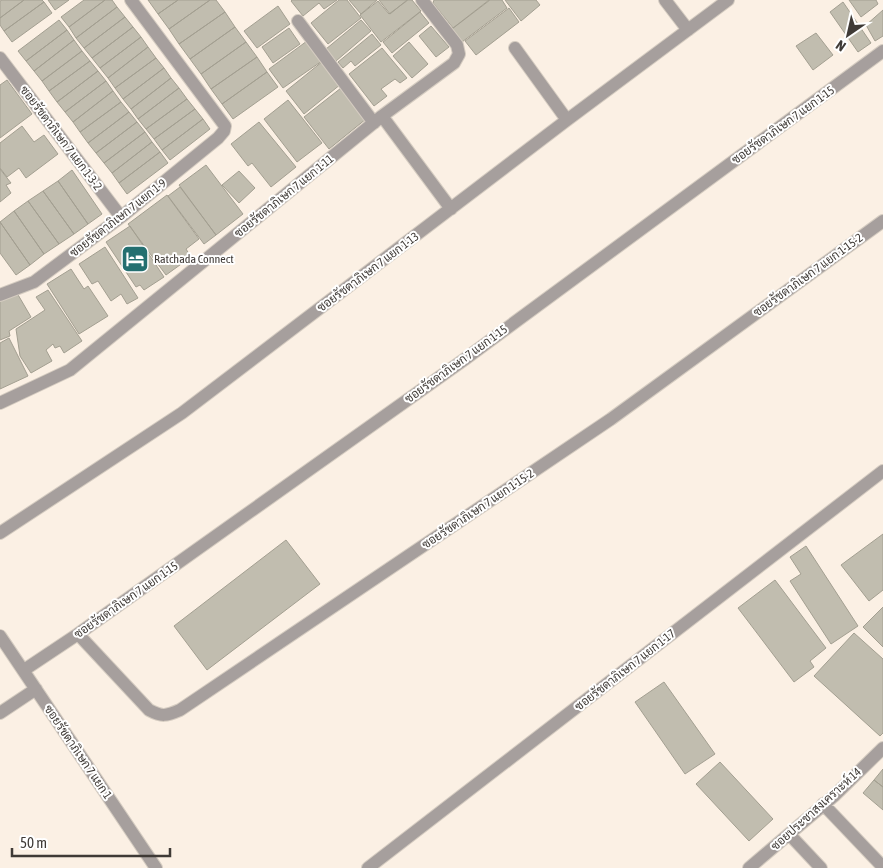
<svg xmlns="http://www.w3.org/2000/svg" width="883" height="868" font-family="'Asap Condensed',Sarabun,sans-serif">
<rect width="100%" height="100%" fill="#fbf0e4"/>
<path fill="#c1bdaf" stroke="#a39f91" d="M2 0H24L0 18V1Z
M24 0H42L44 2 4 31 0 25V18Z
M48 0H69L55 10Z
M84 0H105L69 27 61 17Z
M105 0H112L117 7 76 38 69 27Z
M148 0H178L158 14Z
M178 0H210L169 29 158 14Z
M210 0H216L225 12 179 44 169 29Z
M292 0H337L324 9 319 3 303 16 291 1Z
M339 0H347L361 18 328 44 311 23Z
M349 0H377L361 14Z
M379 0H407L390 14Z
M408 0H412L421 11 381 42 360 15 378 1 389 14Z
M434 0H489L453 28 433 3Z
M490 0H502L507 8 462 42 452 29Z
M505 0H536L540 5 521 21Z
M849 0H876L878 4 861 17Z
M44 2 52 13 12 42 4 31Z
M843 2 871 43 858 52 830 12Z
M278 6 290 24 257 48 244 31Z
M117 7 125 17 84 48 76 38Z
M509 8 519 22 476 55 465 41Z
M883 10V36L875 41 866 25Z
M225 12 235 27 190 59 179 44Z
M420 12 429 23 392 53 383 42Z
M125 17 133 27 92 58 84 48Z
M59 20 67 30 26 61 18 51Z
M361 20 371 31 336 61 326 49Z
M431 26 449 47 436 57 419 36Z
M133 27 141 37 100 68 92 58Z
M235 27 246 42 201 74 190 59Z
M289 28 300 44 273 63 262 47Z
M67 30 74 40 34 71 26 61Z
M816 33 833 55 813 70 796 46Z
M372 34 381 45 355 66 351 61 343 68 338 62Z
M141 37 148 47 108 78 100 68Z
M74 40 82 51 42 81 34 71Z
M307 41 322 61 283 88 269 69Z
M246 42 257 57 211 89 201 74Z
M409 42 428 64 412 78 393 56Z
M148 47 156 58 115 88 108 78Z
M382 48 407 78 400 83 395 79 381 89 387 96 374 106 349 74Z
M82 51 90 61 49 91 42 81Z
M257 57 267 72 222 104 211 89Z
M156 58 164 68 123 99 115 88Z
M90 61 98 71 57 102 49 91Z
M323 61 341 84 304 114 286 91Z
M164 68 171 78 131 109 123 99Z
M98 71 106 81 65 112 57 102Z
M267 72 278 87 233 119 222 104Z
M171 78 179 88 138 119 131 109Z
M7 80 32 114 0 138V85Z
M106 81 113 91 73 122 65 112Z
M179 88 187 99 146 129 138 119Z
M341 88 366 119 329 149 304 117Z
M113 91 121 102 80 132 73 122Z
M187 99 195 109 154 139 146 129Z
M288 100 322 143 297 162 264 119Z
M121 102 129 112 88 143 80 132Z
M195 109 203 119 162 150 154 139Z
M129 112 137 122 96 153 88 143Z
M203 119 210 129 170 160 162 150Z
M137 122 145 132 104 163 96 153Z
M259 122 296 167 271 187 252 163 248 166 231 144Z
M22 126 34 142 44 135 58 154 26 178 19 168 7 177 0 168V143Z
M145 132 152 142 112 173 104 163Z
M152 142 160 152 119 183 112 173Z
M160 152 168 163 127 194 119 183Z
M206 165 243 214 216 235 179 185Z
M0 169 11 183 6 185 11 193 0 202Z
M72 170 102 214 88 224 58 181Z
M239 171 255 188 239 203 222 185Z
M58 181 88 224 74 234 43 191Z
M180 187 216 235 204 244 168 196Z
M43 191 74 234 59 244 28 201Z
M167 195 199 239 186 249 191 257 166 275 128 224Z
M28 201 59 244 44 254 14 211Z
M14 211 44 254 30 265 0 222Z
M0 222 30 265 16 275 0 253Z
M130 226 164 277 144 290 140 285 136 287 106 242Z
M105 247 138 298 127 304 121 294 111 301 98 281 92 284 79 264Z
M71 269 84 289 88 286 108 316 79 334 47 284Z
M48 290 82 341 64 353 60 346 55 348 53 344 46 350 52 361 31 373 20 356 16 329 45 310 36 297Z
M17 293 31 317 9 331 10 336 0 340V300Z
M9 338 28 376 0 389V343Z
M883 534V590L869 601 841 565Z
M286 540 320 584 207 670 174 626Z
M806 546 858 626 831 644 790 581 801 574 790 557Z
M775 580 826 648 810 661 814 667 794 682 738 608Z
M883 607V647L863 627Z
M854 633 883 659V733L880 736 814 676Z
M664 682 715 754 685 774 635 702Z
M720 762 773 819 749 841 696 784Z
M883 769V787L874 780Z
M874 780 883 787V810L863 793Z"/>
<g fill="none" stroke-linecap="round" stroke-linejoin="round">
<g stroke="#d5ccc1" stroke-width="14">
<path id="minor" d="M665 0 688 30
M298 21 374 123
M515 48 567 120
M0 58 121 217
M382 116 451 209
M0 295 34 282 121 217 218 138 224 131 225 126 131 0
M0 403 70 370 382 116 454 63 459 54 457 45 422 0
M0 533 182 413 567 120 728 0
M78 634 149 710C162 717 166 716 180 710L611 419 883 221
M0 636 156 868
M24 670 78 634 465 359 883 51
M0 713 36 689
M823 804 883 867
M789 834 821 868
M368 868 883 471
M749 868 834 796 883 748"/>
</g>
<use href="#minor" stroke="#a69f9d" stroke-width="12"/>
</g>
<defs>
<g id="hotel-square" transform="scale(1.4375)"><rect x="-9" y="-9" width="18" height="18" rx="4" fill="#246f70" stroke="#fff"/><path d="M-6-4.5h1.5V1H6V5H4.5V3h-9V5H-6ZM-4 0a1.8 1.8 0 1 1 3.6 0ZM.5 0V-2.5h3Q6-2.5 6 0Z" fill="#fff"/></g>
</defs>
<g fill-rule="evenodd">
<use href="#hotel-square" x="135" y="259"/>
</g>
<g text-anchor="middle" stroke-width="4" stroke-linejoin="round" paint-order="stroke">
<g font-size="12" fill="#3f3a36" stroke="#fff">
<text transform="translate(783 125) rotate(-36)" y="4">ซอยรัชดาภิเษก 7 แยก 1-15</text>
<text transform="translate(61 138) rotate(53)" y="4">ซอยรัชดาภิเษก 7 แยก 1-3-2</text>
<text transform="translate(284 196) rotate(-39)" y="4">ซอยรัชดาภิเษก 7 แยก 1-11</text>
<text transform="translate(118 218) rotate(-38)" y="4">ซอยรัชดาภิเษก 7 แยก 1-9</text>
<text transform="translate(368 272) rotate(-37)" y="4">ซอยรัชดาภิเษก 7 แยก 1-13</text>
<text transform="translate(808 275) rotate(-36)" y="4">ซอยรัชดาภิเษก 7 แยก 1-15-2</text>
<text transform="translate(456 364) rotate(-36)" y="4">ซอยรัชดาภิเษก 7 แยก 1-15</text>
<text transform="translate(478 509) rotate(-34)" y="4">ซอยรัชดาภิเษก 7 แยก 1-15-2</text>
<text transform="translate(126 600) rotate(-35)" y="4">ซอยรัชดาภิเษก 7 แยก 1-15</text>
<text transform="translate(625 670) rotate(-38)" y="4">ซอยรัชดาภิเษก 7 แยก 1-17</text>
<text transform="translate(78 752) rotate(56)" y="4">ซอยรัชดาภิเษก 7 แยก 1</text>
<text transform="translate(816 809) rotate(-42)" y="4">ซอยประชาสงเคราะห์ 14</text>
</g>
<g font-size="12" fill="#3f3a36" stroke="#fff" text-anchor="start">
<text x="154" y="263">Ratchada Connect</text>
</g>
</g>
<g transform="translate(848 35) rotate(214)" stroke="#ffffff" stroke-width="4" paint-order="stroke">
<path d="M0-4L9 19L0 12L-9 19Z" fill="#3f3a36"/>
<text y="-8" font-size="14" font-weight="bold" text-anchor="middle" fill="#3f3a36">N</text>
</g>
<path d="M12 848v8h158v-8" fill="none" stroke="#3f3a36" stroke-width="2.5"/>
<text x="20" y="848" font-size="15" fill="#3f3a36" stroke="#ffffff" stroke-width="4" paint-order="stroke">50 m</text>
</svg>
